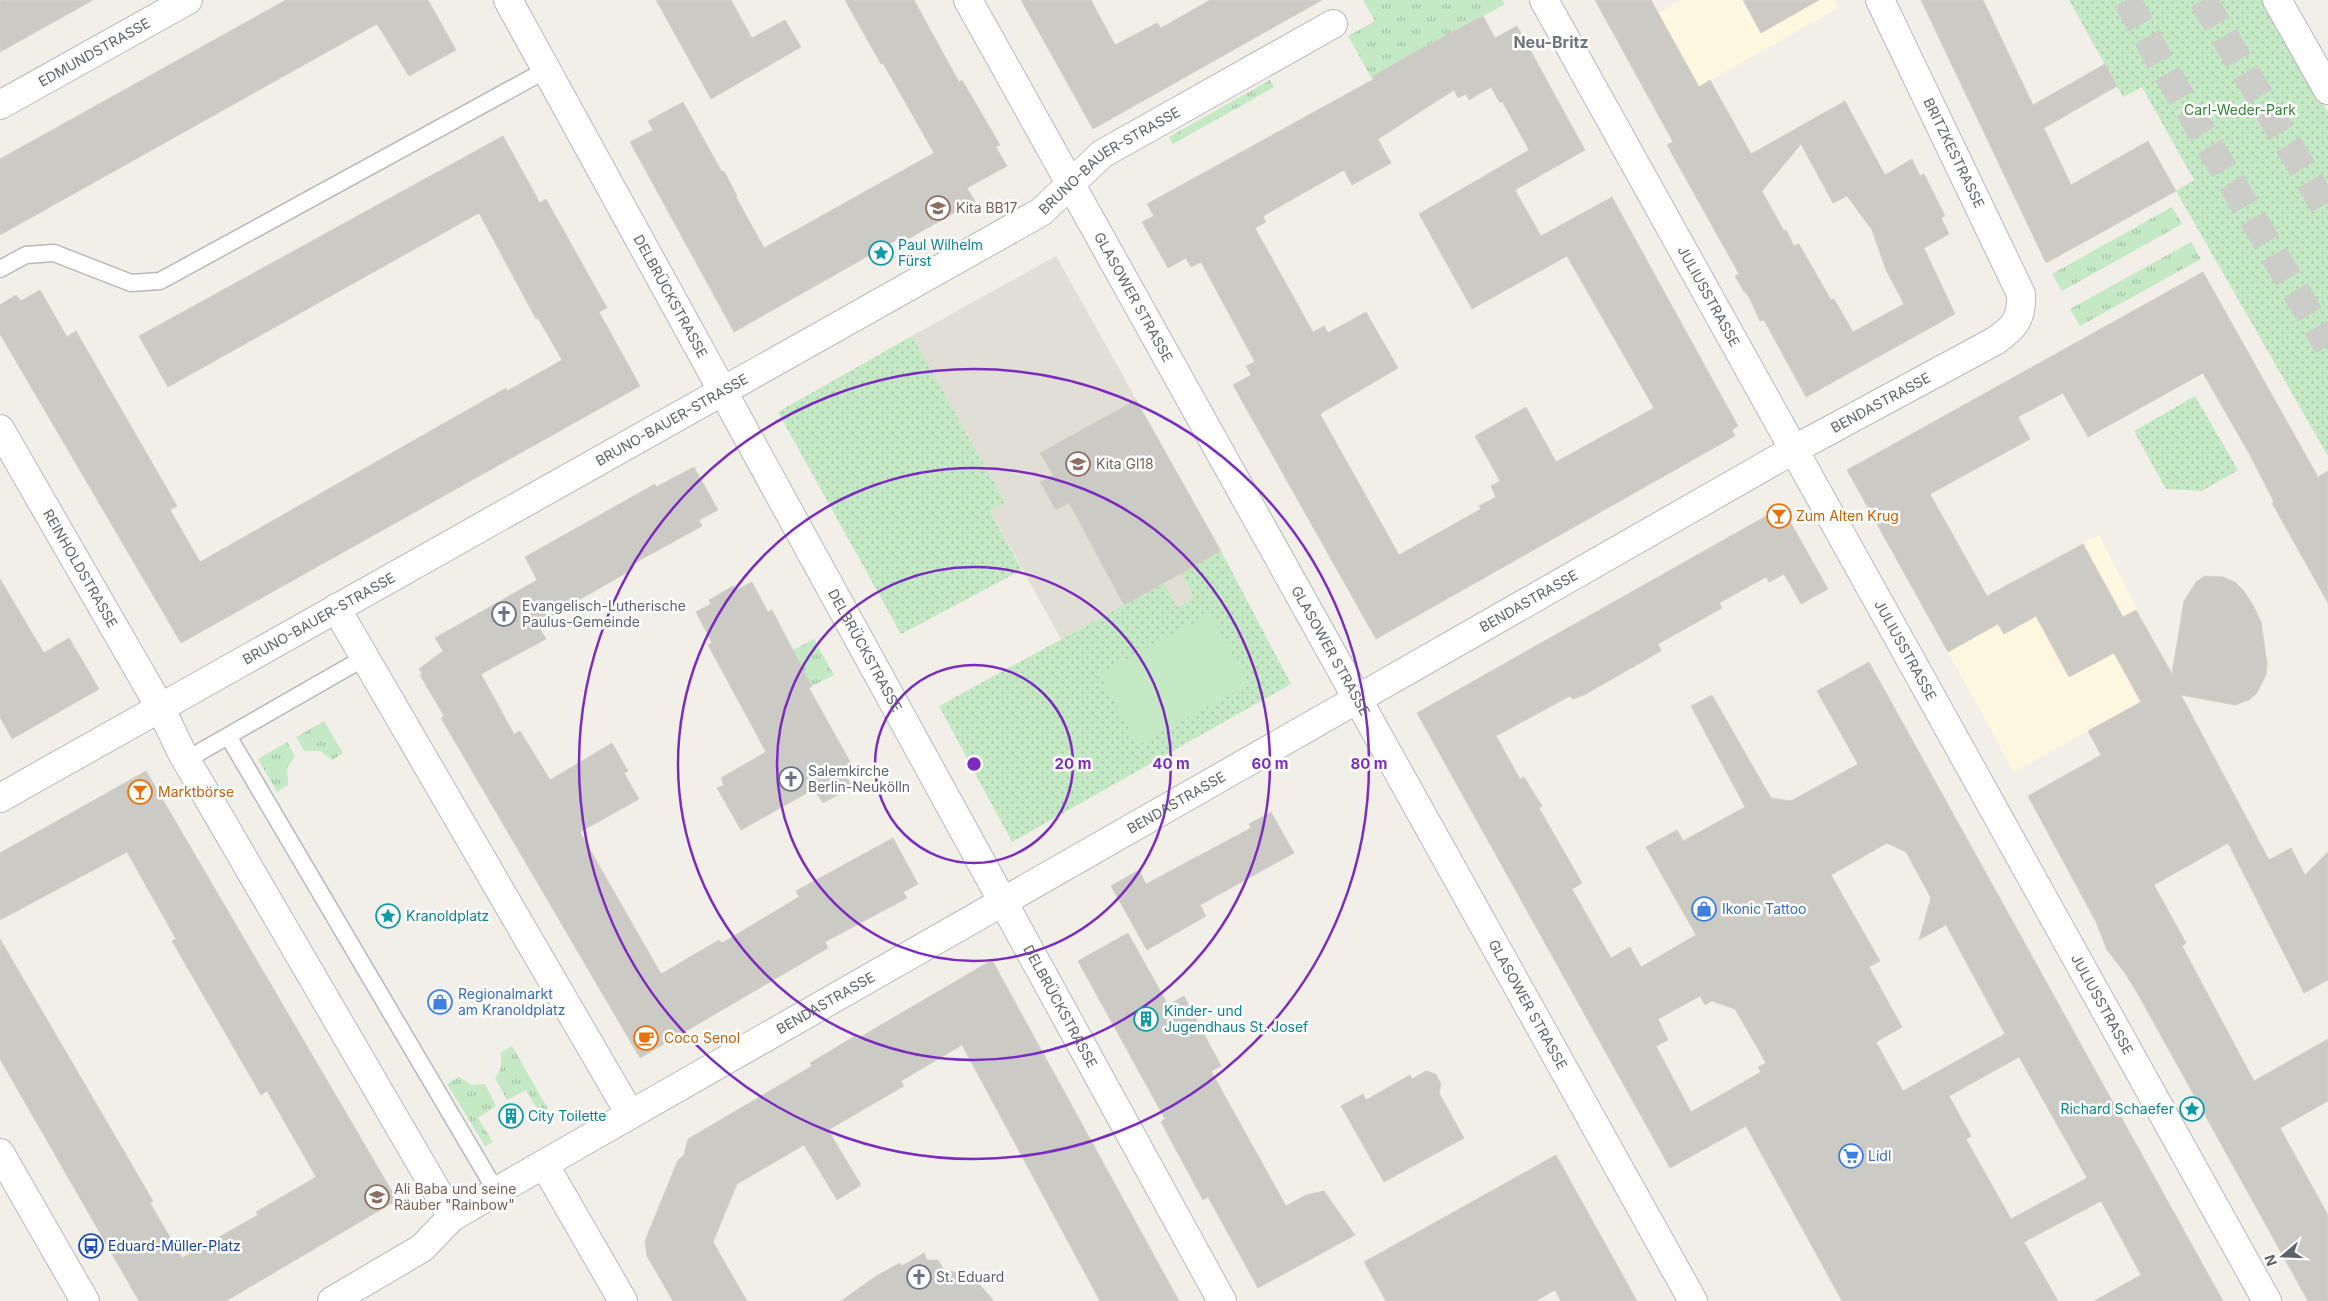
<svg xmlns="http://www.w3.org/2000/svg" width="2328" height="1301" font-family="Inter,sans-serif">
<defs>
<pattern id="grass-tufts" width="24" height="20" patternUnits="userSpaceOnUse" patternTransform="scale(1.25)"><rect width="24" height="20" fill="#c5e8c5"/><path d="M3 7l-1-3M5 7V3M7 7l1-3M15 17l-1-3M17 17v-4M19 17l1-3" fill="none" stroke="#a3c0a4"/></pattern>
<pattern id="park-dots" width="8" height="8" patternUnits="userSpaceOnUse" patternTransform="scale(1.25)"><rect width="8" height="8" fill="#c5e8c5"/><path d="M2 2h.1M6 6h.1" fill="none" stroke="#a3c0a4" stroke-width="1.8" stroke-linecap="round"/></pattern>
</defs>
<rect width="100%" height="100%" fill="#f1efe8"/>
<path fill="#fef7e0" d="M1682 0H1834L1838 8 1656 111 1616 37Z
M2099 535 2174 683 2014 772 1934 626Z"/>
<path fill="#e1ded6" d="M1056 256 1221 551 1181 573 1194 597 1179 607 1177 606 1164 583 1061 639 990 510 1005 502 912 336Z"/>
<path fill="url(#grass-tufts)" d="M1363 0H1502L1505 4 1382 73H1379L1375 77 1372 76V79L1348 36 1375 21Z
M1270 80 1274 87 1173 144 1169 137Z
M2172 207 2182 224 2062 291 2052 274Z
M2191 242 2201 259 2080 326 2070 309Z
M814 639 834 675 812 686 793 650Z
M324 721 343 753 332 760 320 751H304L296 737Z
M287 742 295 756 287 769 288 785 277 792 258 759Z
M512 1046 548 1109 540 1114 526 1090 507 1100 495 1078 501 1068V1052Z
M459 1077 472 1085 485 1084 496 1106 478 1118 493 1142 485 1146 447 1084Z"/>
<path fill="url(#park-dots)" d="M2069 0H2264L2328 112V456L2176 191 2194 180 2142 87 2123 97Z
M912 336 1005 502 990 511 1022 570 901 634 778 412Z
M2195 396 2238 470 2202 491 2166 489 2134 431Z
M1221 551 1291 684 1012 842 939 706 1164 583 1177 606 1179 607 1194 597 1181 573Z"/>
<path fill="#c5e8c5" d="M1210 614 1249 684 1138 745 1099 674Z"/>
<path fill="#cccac5" stroke="#d6d1c6" fill-rule="evenodd" d="M0 0H93L0 52Z
M286 0H428L456 50 409 76 377 24 0 235V159Z
M656 0H731L752 38 785 20 801 47 711 99Z
M845 0H914L959 82 962 80 1000 145 996 147 1007 166 967 188 975 201 908 239 905 235 734 332 630 142 653 130 648 121 683 102 722 172 724 171 737 196 736 197 764 248 934 153 883 63 881 64Z
M1021 0H1091L1115 45 1157 23 1161 28 1210 0H1322L1093 129Z
M1595 0H1651L1699 87 1710 80 1751 154 1845 101 1885 175 1912 159 1920 176 1924 174 1945 216 1941 218 1949 234 1924 248 1955 314 1806 397 1764 320 1760 321 1749 297 1743 290 1735 276 1739 274 1667 145 1673 142ZM1801 144 1833 203 1847 196 1872 230 1886 270 1904 304 1853 332 1834 299 1831 300 1799 244 1794 246 1786 230 1784 231 1762 191Z
M1743 0H1819L1761 33Z
M1921 0H1983L2033 105 2105 64 2117 86 2044 128 2071 185 2148 141 2176 191 2046 263Z
M1483 16 1495 38 1517 26 1585 150 1515 190 1541 236 1612 197 1738 426 1732 430 1735 436 1376 639 1233 385 1251 375 1246 366 1255 362 1201 262 1191 267 1186 258 1168 268 1142 222 1154 216 1147 204 1374 79 1372 77 1420 49ZM1491 87 1500 103 1502 101 1529 150 1419 214 1472 309 1567 256 1654 408 1556 462 1526 407 1475 436 1500 481 1491 486 1496 497 1479 506 1481 509 1399 555 1320 414 1398 368 1366 312 1328 333 1324 326 1313 332 1255 228 1266 222 1263 216 1344 170 1352 185 1391 163 1378 139 1454 90 1458 98 1466 94 1469 100Z
M503 136 540 203 546 199 607 308 599 312 640 386 181 643 0 334V305L16 295 21 301 40 290 67 337 76 331 177 506 170 510 200 562 506 388 507 391 562 360 538 318 536 319 479 213 168 387 139 336Z
M2203 272 2318 477 2328 471V603L2272 503 2274 502 2250 455 2203 373 2088 437 2063 393 2018 417 2030 439 1930 494 1987 596 2083 544 2123 617 2136 610 2172 674 2184 601 2196 582 2205 576 2223 577 2235 582 2244 591 2254 607 2261 622 2267 663 2266 675 2257 693 2249 700 2235 705 2181 695 2269 860 2291 848 2305 875 2328 852V980L2304 993 2228 843 2154 885 2186 943 2182 946 2254 1081 2328 1039V1101L2280 1128 2328 1215V1301H2308L2139 996 2125 973 2107 950 2096 922 2028 796 2101 755 2088 731 2141 702 2114 653 2069 677 2036 616 2004 634 1998 624 1948 652 1847 470Z
M1136 400 1221 551 1124 605 1069 503 1056 510 1040 482 1053 475 1040 453Z
M694 467 718 510 699 520 702 526 631 565 633 569 537 624 546 639 481 674 514 734 520 731 550 780 612 743 628 771 624 773 639 799 580 832 661 974 719 940 722 943 799 897 796 891 893 838 918 884 903 892 907 898 825 942 828 948 640 1058 441 718 444 716 420 675 422 674 419 669 443 651 435 638 537 580 525 557 655 484 656 487Z
M1782 507 1828 589 1801 604 1784 574 1769 582 1766 577 1719 603 1722 608 1658 644 1661 651 1584 695 1573 699 1570 696 1496 736 1520 779 1524 777 1542 806 1539 808 1582 883 1572 889 1611 958 1630 947 1641 967 1696 935 1646 847 1677 830 1683 841 1745 807 1691 706 1712 695 1771 798 1791 801 1858 764 1817 691 1869 662 2223 1301H2094L2141 1275 2101 1201 2024 1242 2058 1301H1842L1746 1126 1670 1168 1417 713ZM1887 843 1906 852 1931 898 1919 940 1946 925 2005 1034 1903 1091 1876 1042 1902 1027 1869 967 1880 961 1831 875ZM1700 996 1705 1005 1712 1001 1735 1009 1766 1063 1758 1067 1761 1072 1691 1112 1656 1046 1668 1040 1658 1019ZM2019 1057 2087 1178 2011 1219 1966 1139 1971 1136 1949 1096Z
M0 579 44 653 69 638 99 689 12 739 0 717Z
M752 582 768 612 772 610 812 686 809 688 853 767 844 772 852 787 823 803 814 789 741 830 717 788 724 785 721 778 766 752 708 645 712 643 696 612 711 604 709 600 733 586 736 590Z
M146 771 397 1200 226 1301H139L0 1059V939L153 1201 150 1203 182 1258 258 1215 256 1212 316 1177 267 1091 261 1095 172 941 176 939 127 852 0 920V853Z
M1271 812 1294 853 1200 905 1206 916 1147 950 1111 886 1139 870 1146 884 1251 828 1249 824Z
M1128 933 1168 1005 1184 996 1221 1066 1211 1071 1286 1206 1306 1195 1324 1191 1355 1235 1258 1288 1208 1197 1203 1200 1161 1122 1165 1119 1078 961Z
M992 960 1179 1301H1100L962 1045 901 1081 904 1086 828 1130 861 1185 837 1200 804 1145 737 1184 713 1242 747 1301H673L647 1256 645 1241 678 1160 684 1155 688 1139 812 1066 810 1063 855 1036 857 1039Z
M1426 1071 1436 1074 1441 1084 1439 1093 1464 1138 1384 1182 1341 1106 1363 1094 1366 1100 1410 1075 1412 1079Z
M1556 1155 1637 1301H1561L1555 1290 1536 1301H1386L1364 1262Z
M924 1253 927 1260H938L944 1270 971 1275 994 1301H841L876 1276 900 1263 902 1266Z"/>
<g fill="none" stroke-linecap="round" stroke-linejoin="round">
<path stroke="#ccccc8" stroke-width="28" stroke-dasharray="28 14" stroke-linecap="butt" d="M2127 0 2161 63 2328 346
M2203 0 2328 212"/>
<g stroke="#b5b8bc" stroke-width="19">
<path id="service" d="M0 269 26 255 54 253 131 283 160 281 546 70
M228 736 496 1191
M186 760 364 658"/>
</g>
<g stroke="#b5b8bc" stroke-width="30">
<g id="minor">
<path id="s1" d="M508 0 1222 1301"/>
<path id="s2" d="M968 0 1693 1301"/>
<path id="s3" d="M1544 0 2267 1301"/>
<path d="M2277 0 2328 90"/>
<path id="s4" d="M0 105 188 0"/>
<path id="s5" d="M0 429 160 707 182 753 452 1217"/>
<path d="M336 608 630 1114"/>
<path id="s6" d="M0 798 1041 212 1102 154 1333 24"/>
<path d="M544 1164 623 1301"/>
<path id="s7" d="M332 1301 422 1248 452 1217 544 1164 1793 450 1995 341C2015 327 2022 319 2021 294L1880 0"/>
</g>
</g>
<g stroke="#b5b8bc" stroke-width="30">
<path id="tertiary" d="M0 1153 85 1301"/>
</g>
<use href="#service" stroke="#fff" stroke-width="16"/>
<use href="#minor" stroke="#fff" stroke-width="28"/>
<use href="#tertiary" stroke="#fff" stroke-width="28"/>
</g>
<g fill="none" stroke="#7b2cbf" stroke-width="2.5">
<circle cx="974" cy="764" r="99"/>
<circle cx="974" cy="764" r="197"/>
<circle cx="974" cy="764" r="296"/>
<circle cx="974" cy="764" r="395"/>
</g>
<defs>
<g id="school-ring" transform="scale(1.25)"><circle r="9.5" fill="#fff" stroke="#8d6e63" stroke-width="1.5"/><path d="M0-5L7-2L0 1L-7-2ZM-4 1L0 2.5L4 1V4Q0 6-4 4Z" fill="#8d6e63"/></g>
<g id="sight-ring" transform="scale(1.25)"><circle r="9.5" fill="#fff" stroke="#0f9aa8" stroke-width="1.5"/><path d="M0-6L1.8-2.2L6-1.7L2.9 1.2L3.7 5.4L0 3.3L-3.7 5.4L-2.9 1.2L-6-1.7L-1.8-2.2Z" fill="#0f9aa8"/></g>
<g id="bar-ring" transform="scale(1.25)"><circle r="9.5" fill="#fff" stroke="#e8710a" stroke-width="1.5"/><path d="M-6-5H6L.8 .8V4.5H3.5V6h-7V4.5H-.8V.8Z" fill="#e8710a"/></g>
<g id="church-ring" transform="scale(1.25)"><circle r="9.5" fill="#fff" stroke="#6b7280" stroke-width="1.5"/><path d="M-1.2-6h2.4v3.5h3.3v2.4h-3.3V6h-2.4V-.1h-3.3v-2.4h3.3Z" fill="#6b7280"/></g>
<g id="shop-ring" transform="scale(1.25)"><circle r="9.5" fill="#fff" stroke="#3f7fe0" stroke-width="1.5"/><path d="M-5-2.5h2.3a2.7 3.5 0 0 1 5.4 0H5L5.5 6h-11ZM-1.5-2.5h3a1.5 2.3 0 0 0-3 0Z" fill="#3f7fe0"/></g>
<g id="building-ring" transform="scale(1.25)"><circle r="9.5" fill="#fff" stroke="#0f9aa8" stroke-width="1.5"/><path d="M-4-6H4V6H1V3H-1V6H-4ZM-2.5-4.3h1.7v1.8h-1.7ZM.8-4.3h1.7v1.8H.8ZM-2.5-1h1.7V.8h-1.7ZM.8-1h1.7V.8H.8Z" fill="#0f9aa8"/></g>
<g id="cafe-ring" transform="scale(1.25)"><circle r="9.5" fill="#fff" stroke="#e8710a" stroke-width="1.5"/><path d="M-5.5-4.5H6V0H3Q3 3.5 0 3.5H-2.5Q-5.5 3.5-5.5 0ZM3-3.2v2h1.7v-2ZM-6 4.5H4V6H-6Z" fill="#e8710a"/></g>
<g id="supermarket-ring" transform="scale(1.25)"><circle r="9.5" fill="#fff" stroke="#3f7fe0" stroke-width="1.5"/><path d="M-6-5.5h2.5l.6 2H6L4.5 2H-2.5L-4.4-4H-6ZM-1.5 3.2a1.3 1.3 0 1 0 .1 0ZM3 3.2a1.3 1.3 0 1 0 .1 0Z" fill="#3f7fe0"/></g>
<g id="bus-ring" transform="scale(1.25)"><circle r="9.5" fill="#fff" stroke="#1a4fb4" stroke-width="1.5"/><path d="M-5-6H5V4H4V6H2V4H-2V6H-4V4H-5ZM-3.5-4V0h7V-4ZM-3.5 1.2v1.5H-2V1.2ZM2 1.2v1.5H3.5V1.2Z" fill="#1a4fb4"/></g>
</defs>
<g fill-rule="evenodd">
<use href="#school-ring" x="938" y="208"/>
<use href="#sight-ring" x="881" y="253"/>
<use href="#school-ring" x="1078" y="464"/>
<use href="#bar-ring" x="1779" y="516"/>
<use href="#church-ring" x="504" y="614"/>
<use href="#church-ring" x="791" y="779"/>
<use href="#bar-ring" x="140" y="792"/>
<use href="#shop-ring" x="1704" y="909"/>
<use href="#sight-ring" x="388" y="916"/>
<use href="#shop-ring" x="440" y="1002"/>
<use href="#building-ring" x="1146" y="1019"/>
<use href="#cafe-ring" x="646" y="1038"/>
<use href="#sight-ring" x="2192" y="1109"/>
<use href="#building-ring" x="511" y="1116"/>
<use href="#supermarket-ring" x="1851" y="1156"/>
<use href="#school-ring" x="377" y="1197"/>
<use href="#bus-ring" x="91" y="1246"/>
<use href="#church-ring" x="919" y="1277"/>
</g>
<g text-anchor="middle" stroke-width="5" stroke-linejoin="round" paint-order="stroke">
<g font-size="14" fill="#5f6368" stroke="#fff">
<text dy="5" stroke="none"><textPath href="#s4" startOffset="108">EDMUNDSTRASSE</textPath></text>
<text transform="translate(1954 153) rotate(64)" y="5">BRITZKESTRASSE</text>
<text dy="5" stroke="none"><textPath href="#s6" startOffset="1281">BRUNO-BAUER-STRASSE</textPath></text>
<text dy="5" stroke="none"><textPath href="#s1" startOffset="338">DELBRÜCKSTRASSE</textPath></text>
<text dy="5" stroke="none"><textPath href="#s2" startOffset="340">GLASOWER STRASSE</textPath></text>
<text dy="5" stroke="none"><textPath href="#s3" startOffset="339">JULIUSSTRASSE</textPath></text>
<text dy="5" stroke="none"><textPath href="#s7" startOffset="1792">BENDASTRASSE</textPath></text>
<text dy="5" stroke="none"><textPath href="#s6" startOffset="771">BRUNO-BAUER-STRASSE</textPath></text>
<text dy="5" stroke="none"><textPath href="#s5" startOffset="161">REINHOLDSTRASSE</textPath></text>
<text dy="5" stroke="none"><textPath href="#s7" startOffset="1388">BENDASTRASSE</textPath></text>
<text dy="5" stroke="none"><textPath href="#s6" startOffset="366">BRUNO-BAUER-STRASSE</textPath></text>
<text dy="5" stroke="none"><textPath href="#s1" startOffset="742">DELBRÜCKSTRASSE</textPath></text>
<text dy="5" stroke="none"><textPath href="#s2" startOffset="745">GLASOWER STRASSE</textPath></text>
<text dy="5" stroke="none"><textPath href="#s3" startOffset="744">JULIUSSTRASSE</textPath></text>
<text dy="5" stroke="none"><textPath href="#s7" startOffset="982">BENDASTRASSE</textPath></text>
<text dy="5" stroke="none"><textPath href="#s7" startOffset="578">BENDASTRASSE</textPath></text>
<text dy="5" stroke="none"><textPath href="#s2" startOffset="1150">GLASOWER STRASSE</textPath></text>
<text dy="5" stroke="none"><textPath href="#s3" startOffset="1149">JULIUSSTRASSE</textPath></text>
<text dy="5" stroke="none"><textPath href="#s1" startOffset="1148">DELBRÜCKSTRASSE</textPath></text>
</g>
<g font-size="14" fill="#348238" stroke="#fff">
<text x="2240" y="115">Carl-Weder-Park</text>
</g>
<g font-size="14" fill="#785e54" stroke="#fff" text-anchor="start">
<text x="956" y="213">Kita BB17</text>
<text x="1096" y="469">Kita Gl18</text>
<text x="394" y="1194">Ali Baba und seine<tspan x="394" dy="16">Räuber "Rainbow"</tspan></text>
</g>
<g font-size="14" fill="#0d838f" stroke="#fff" text-anchor="start">
<text x="898" y="250">Paul Wilhelm<tspan x="898" dy="16">Fürst</tspan></text>
<text x="406" y="921">Kranoldplatz</text>
<text x="1164" y="1016">Kinder- und<tspan x="1164" dy="16">Jugendhaus St. Josef</tspan></text>
<text x="2174" y="1114" text-anchor="end">Richard Schaefer</text>
<text x="528" y="1121">City Toilette</text>
</g>
<g font-size="14" fill="#c56008" stroke="#fff" text-anchor="start">
<text x="1796" y="521">Zum Alten Krug</text>
<text x="158" y="797">Marktbörse</text>
<text x="664" y="1043">Coco Senol</text>
</g>
<g font-size="14" fill="#5b616d" stroke="#fff" text-anchor="start">
<text x="522" y="611">Evangelisch-Lutherische<tspan x="522" dy="16">Paulus-Gemeinde</tspan></text>
<text x="808" y="776">Salemkirche<tspan x="808" dy="16">Berlin-Neukölln</tspan></text>
<text x="936" y="1282">St. Eduard</text>
</g>
<g font-size="14" fill="#366cbe" stroke="#fff" text-anchor="start">
<text x="1722" y="914">Ikonic Tattoo</text>
<text x="458" y="999">Regionalmarkt<tspan x="458" dy="16">am Kranoldplatz</tspan></text>
<text x="1868" y="1161">Lidl</text>
</g>
<g font-size="14" fill="#164399" stroke="#fff" text-anchor="start">
<text x="108" y="1251">Eduard-Müller-Platz</text>
</g>
<g font-size="16" font-weight="bold" fill="#70757a" stroke="#fff">
<text x="1551" y="48">Neu-Britz</text>
</g>
</g>
<circle cx="974" cy="764" r="8" fill="#7b2cbf" stroke="#fff" stroke-width="2.5"/>
<g font-size="15" text-anchor="middle" font-weight="bold" fill="#7b2cbf" stroke="#fff" stroke-width="5" stroke-linejoin="round" paint-order="stroke">
<text x="1073" y="769">20 m</text>
<text x="1171" y="769">40 m</text>
<text x="1270" y="769">60 m</text>
<text x="1369" y="769">80 m</text>
</g>
<g transform="translate(2283 1256) rotate(251)" stroke="#ffffff" stroke-width="4" paint-order="stroke">
<path d="M0-4L9 19L0 12L-9 19Z" fill="#5f6368"/>
<text y="-8" font-size="14" font-weight="bold" text-anchor="middle" fill="#5f6368">N</text>
</g>
</svg>
